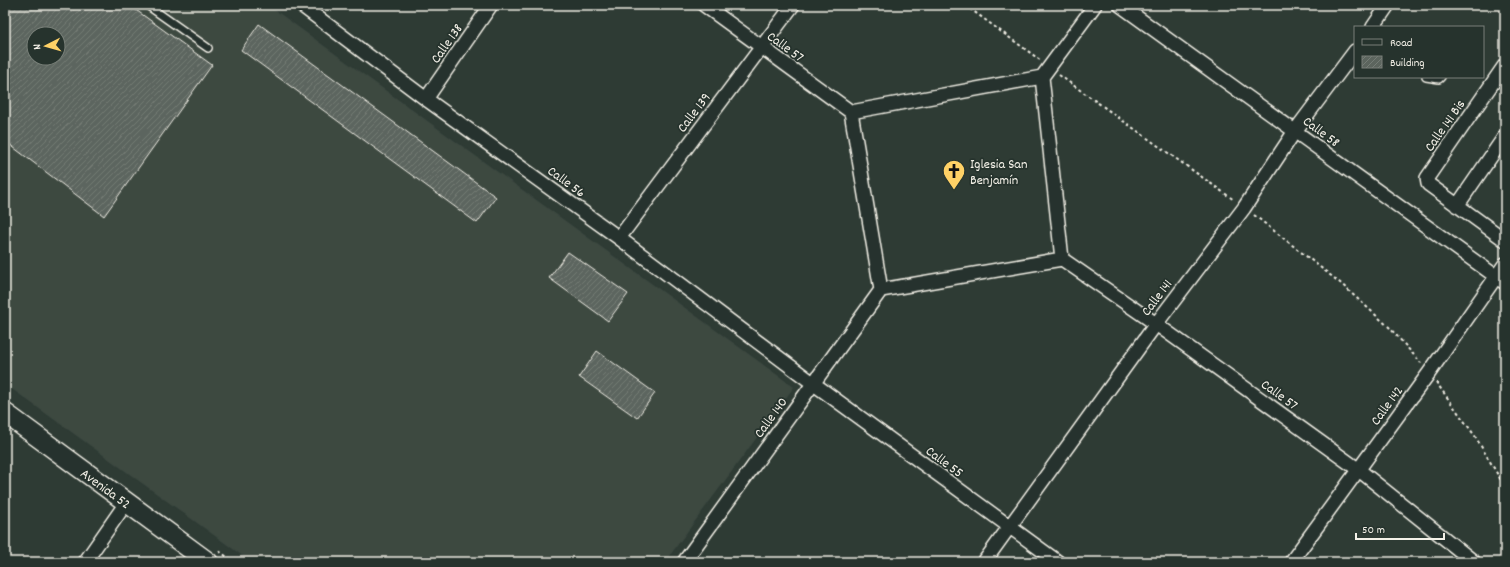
<svg xmlns="http://www.w3.org/2000/svg" width="1510" height="567" font-family="Dekko,sans-serif">
<defs>
<pattern id="building-hatch" width="6" height="6" patternUnits="userSpaceOnUse"><rect width="6" height="6" fill="#5c655e"/><path d="M-1 1l2-2M0 6l6-6M5 7l2-2" fill="none" stroke="#747c75"/></pattern>
</defs>
<rect width="100%" height="100%" fill="#2e3b34"/>
<filter id="ink" filterUnits="userSpaceOnUse"><feTurbulence type="fractalNoise" baseFrequency=".025" numOctaves="2"/><feDisplacementMap in="SourceGraphic" scale="8" xChannelSelector="R" yChannelSelector="G"/><feConvolveMatrix kernelMatrix="1 2 1 2 8 2 1 2 1" color-interpolation-filters="sRGB"/></filter>
<g filter="url(#ink)">
<path fill="#3c4841" fill-rule="evenodd" d="M5 5H268L794 387 665 562H251L5 384ZM34 34H58V58H34Z"/>
<path fill="url(#building-hatch)" stroke="#f4f1e8" fill-rule="evenodd" d="M5 5H129L212 65 104 216 5 141ZM34 34H58V58H34Z
M259 24 496 197 477 223 241 50Z
M568 252 628 294 608 321 549 278Z
M597 351 655 393 637 418 579 377Z"/>
<g fill="none" stroke-linecap="round" stroke-linejoin="round">
<g stroke="#f4f1e8" stroke-width="10">
<path id="service" d="M147 5 208 48
M1426 77 1439 79 1441 77"/>
</g>
<g stroke="#f4f1e8" stroke-width="16">
<path id="minor" d="M301 5 426 99 619 238 814 384 1058 562
M704 5 851 112
M1120 5 1505 283
M1373 27 1388 5
M1505 65 1427 178 1428 184 1505 240
M1042 77 1095 5
M426 99 491 5
M851 112 1042 77
M851 112 881 290
M1457 206 1505 136
M619 238 793 5
M1062 259 1156 324 1359 470 1474 562
M881 290 1062 259 1042 77
M85 562 126 503
M684 562 881 290
M984 562 1156 324 1244 208 1295 131 1355 51
M1291 562 1429 373 1505 264"/>
</g>
<g stroke="#f4f1e8" stroke-width="22">
<path id="secondary" d="M5 413 208 562"/>
</g>
<path stroke="#f4f1e8" stroke-width="2" stroke-dasharray="3 3" stroke-linecap="butt" d="M965 5 1040 60
M1059 75 1234 200
M1254 215 1339 282 1389 327 1421 363
M1436 382 1475 436 1505 487
M219 551 234 562"/>
<use href="#service" stroke="#26332d" stroke-width="7"/>
<use href="#minor" stroke="#26332d" stroke-width="13"/>
<use href="#secondary" stroke="#26332d" stroke-width="19"/>
</g>
</g>
<defs>
<g id="church-pin" transform="scale(1.15)"><path d="M0 17L-7.5 6A9.5 9.5 0 1 1 7.5 6Z" fill="#ffd166" stroke="#26332d"/><path d="M-1.2-6h2.4v3.5h3.3v2.4h-3.3V6h-2.4V-.1h-3.3v-2.4h3.3Z" fill="#111"/></g>
</defs>
<g fill-rule="evenodd">
<use href="#church-pin" x="954" y="171"/>
</g>
<g text-anchor="middle" stroke-width="3.5" stroke-linejoin="round" paint-order="stroke">
<g font-size="14" fill="#f4f1e8" stroke="#26332d">
<text transform="translate(446 43) rotate(-55)" y="5">Calle 138</text>
<text transform="translate(786 46) rotate(36)" y="5">Calle 57</text>
<text transform="translate(693 112) rotate(-53)" y="5">Calle 139</text>
<text transform="translate(1444 125) rotate(-55)" y="5">Calle 141 Bis</text>
<text transform="translate(1322 131) rotate(36)" y="5">Calle 58</text>
<text transform="translate(567 181) rotate(36)" y="5">Calle 56</text>
<text transform="translate(1156 297) rotate(-53)" y="5">Calle 141</text>
<text transform="translate(1280 394) rotate(36)" y="5">Calle 57</text>
<text transform="translate(1386 405) rotate(-54)" y="5">Calle 142</text>
<text transform="translate(770 417) rotate(-54)" y="5">Calle 140</text>
<text transform="translate(945 461) rotate(36)" y="5">Calle 55</text>
<text transform="translate(106 488) rotate(36)" y="5">Avenida 52</text>
</g>
<g font-size="14" fill="#f4f1e8" stroke="#26332d" text-anchor="start">
<text x="970" y="168">Iglesia San<tspan x="970" dy="16">Benjamín</tspan></text>
</g>
</g>
<rect width="1510" height="567" fill="none" stroke="#26332d" stroke-width="20"/>
<rect x="10" y="10" width="1490" height="547" fill="none" stroke="#f4f1e8" stroke-width="1.5" filter="url(#ink)"/>
<rect x="1354" y="26" width="130" height="52" fill="#26332d" stroke="#787f78"/>
<rect x="1362" y="39" width="20" height="6" fill="#26332d" stroke="#787f78"/>
<text x="1390" y="46" font-size="12" fill="#f4f1e8">Road</text>
<rect x="1362" y="56" width="20" height="12" fill="url(#building-hatch)" stroke="#787f78"/>
<text x="1390" y="66" font-size="12" fill="#f4f1e8">Building</text>
<g transform="translate(46 46) rotate(264)"><circle r="19" fill="#26332d" stroke="#787f78"/>
<path d="M0-3L7 15L0 10L-7 15Z" fill="#ffd166"/>
<text y="-6" font-size="11" font-weight="bold" text-anchor="middle" fill="#f4f1e8">N</text>
</g>
<path d="M1356 533v6h88v-6" fill="none" stroke="#f4f1e8" stroke-width="2"/>
<text x="1362" y="533" font-size="12" fill="#f4f1e8" stroke="#26332d" stroke-width="3" paint-order="stroke">50 m</text>
</svg>
